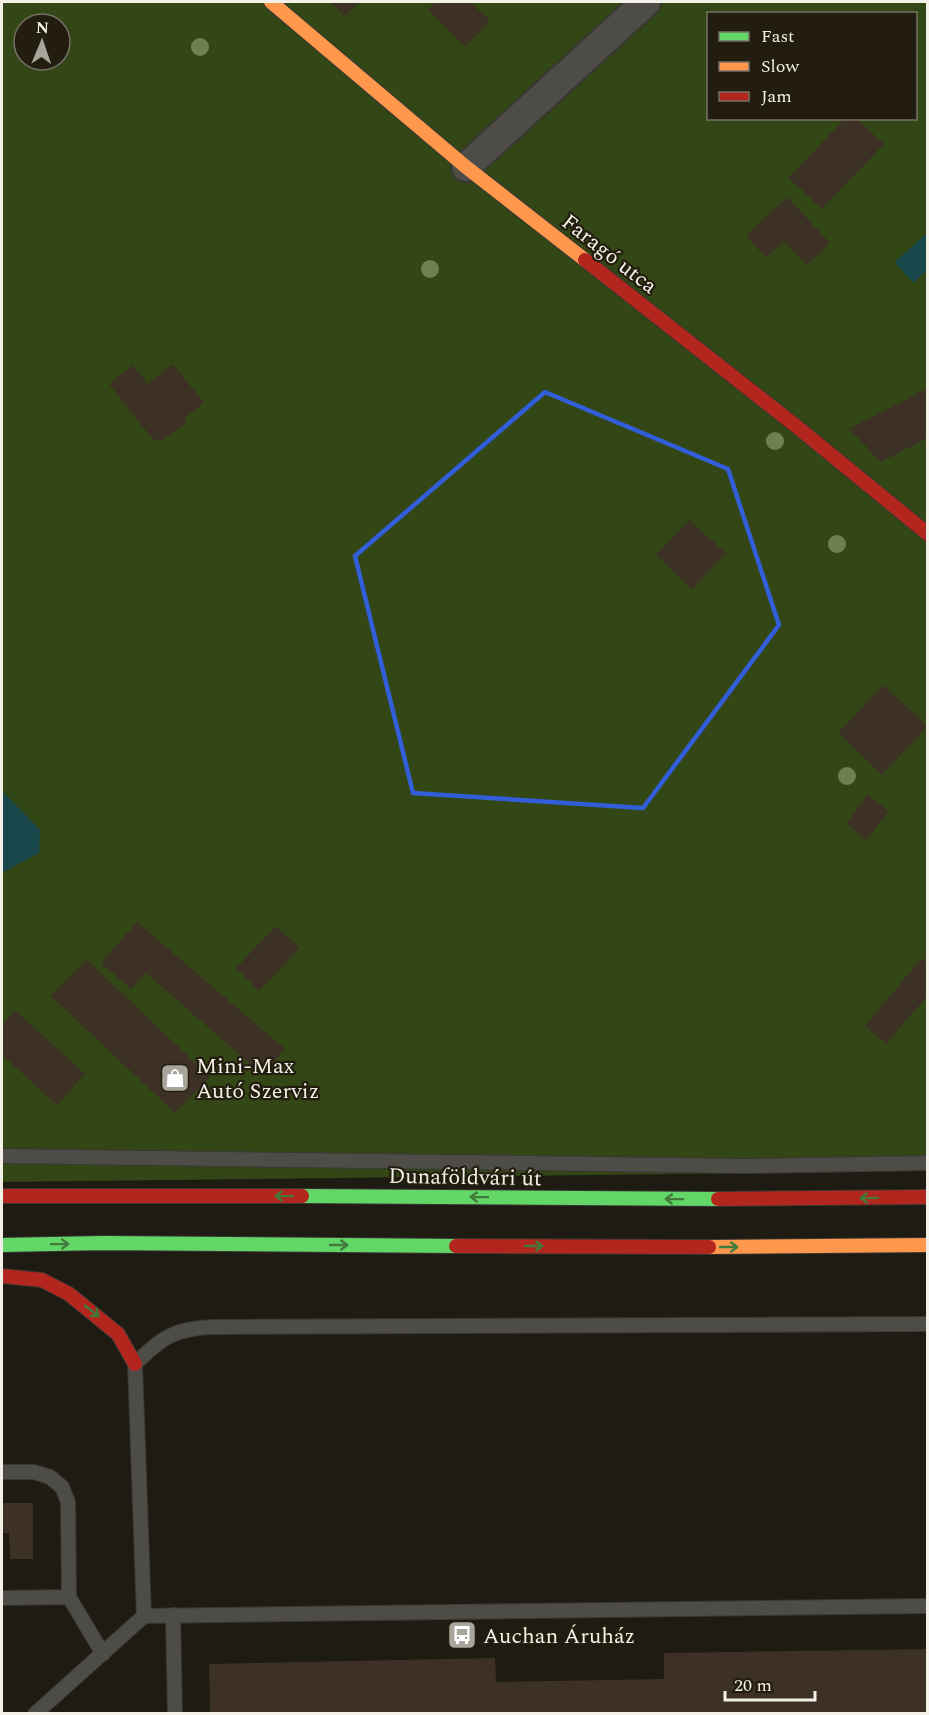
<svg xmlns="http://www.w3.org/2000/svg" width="929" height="1715" font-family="Spectral,serif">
<rect width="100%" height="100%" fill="#1e1b13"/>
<path fill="#334616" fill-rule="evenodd" d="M2 2H927V1171L2 1182ZM708 14H916V118H708ZM24 24H60V60H24Z"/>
<path fill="#18484c" d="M926 234 927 270 913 283 895 262Z
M2 791 40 830 39 853 2 873Z"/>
<path fill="#3d3125" d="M331 2H360L344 16Z
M436 2H470L490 21 465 47 428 10Z
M845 118H856L884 144 822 209 789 178Z
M787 197 830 243 807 265 784 241 766 258 746 236Z
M173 364 204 403 184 419 187 422 162 441 159 438 155 442 109 384 133 365 148 384Z
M928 388V438L881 462 849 429Z
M689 520 726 553 692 589 656 555Z
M883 685 928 726 882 775 838 733Z
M868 795 889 812 866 840 846 823Z
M137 922 285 1049 263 1075 146 973 131 989 101 963Z
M276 926 300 948 259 991 236 968Z
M922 958 928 963V995L886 1044 865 1026Z
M87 960 210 1077 175 1113 51 996Z
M15 1010 85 1074 57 1105 2 1055V1025Z
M2 1503H33V1559H10L9 1533H2Z
M928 1649V1714H210L209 1664 495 1658 496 1682 664 1679V1653Z"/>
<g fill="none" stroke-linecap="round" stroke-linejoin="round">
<g stroke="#3a3833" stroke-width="16">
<path id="lane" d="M2 1156 744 1166 928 1163
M2 1472H34L50 1477 62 1487 68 1502 69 1597 103 1654
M2 1598 69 1597
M173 1615 175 1714
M144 1616 135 1364C161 1338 175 1328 213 1327L928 1324
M35 1714 144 1616 928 1606"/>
</g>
<g stroke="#3a3833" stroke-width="32">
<path id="street" d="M466 167 646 2"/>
</g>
<g stroke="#3a3833" stroke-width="16">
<path id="fast" d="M302 1196 718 1199
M2 1245 103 1243 456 1246"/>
</g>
<g stroke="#3a3833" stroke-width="16">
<path id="slow" d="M271 2 466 167 585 260
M709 1247 928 1245"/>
</g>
<g stroke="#3a3833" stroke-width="16">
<path id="jam" d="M585 260 796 426 928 534
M2 1196H302
M718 1199 928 1197
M456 1246 709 1247
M2 1276 42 1280 69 1294 118 1334 135 1364"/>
</g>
<use href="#lane" stroke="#4e4c47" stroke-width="14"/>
<use href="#street" stroke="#4e4c47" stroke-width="28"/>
<use href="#fast" stroke="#63d668" stroke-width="14"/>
<use href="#slow" stroke="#ff974d" stroke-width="14"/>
<use href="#jam" stroke="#b3261e" stroke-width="14"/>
</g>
<g fill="#6d814e">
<circle cx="200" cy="47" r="9"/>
<circle cx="430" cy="269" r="9"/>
<circle cx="775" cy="441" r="9"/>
<circle cx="837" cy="544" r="9"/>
<circle cx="847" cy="776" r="9"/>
</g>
<defs><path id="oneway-shaft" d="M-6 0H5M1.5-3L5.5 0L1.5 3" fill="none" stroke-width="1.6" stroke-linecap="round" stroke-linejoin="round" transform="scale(1.5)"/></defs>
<g stroke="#427a3c">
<use href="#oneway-shaft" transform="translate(284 1196) rotate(-179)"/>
<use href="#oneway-shaft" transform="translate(479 1197) rotate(-179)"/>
<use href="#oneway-shaft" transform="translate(869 1198) rotate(179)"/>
<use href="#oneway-shaft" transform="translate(674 1199) rotate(-179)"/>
<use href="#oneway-shaft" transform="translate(60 1244) rotate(-1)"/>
<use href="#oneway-shaft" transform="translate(339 1245)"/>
<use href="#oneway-shaft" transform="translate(534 1246)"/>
<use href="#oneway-shaft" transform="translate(729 1247)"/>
<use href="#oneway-shaft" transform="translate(92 1311) rotate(38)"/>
</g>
<path fill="none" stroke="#325eda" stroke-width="4.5" stroke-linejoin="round" d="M545 392 728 469 779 625 643 808 413 793 355 556Z"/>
<defs>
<g id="shop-square" transform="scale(1.5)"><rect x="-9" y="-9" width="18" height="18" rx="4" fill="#a8a59d" stroke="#221d0f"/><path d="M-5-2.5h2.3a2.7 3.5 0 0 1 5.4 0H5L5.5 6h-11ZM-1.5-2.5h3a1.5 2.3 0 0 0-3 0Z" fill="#fff"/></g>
<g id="bus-square" transform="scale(1.5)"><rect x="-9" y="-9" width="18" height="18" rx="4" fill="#a8a59d" stroke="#221d0f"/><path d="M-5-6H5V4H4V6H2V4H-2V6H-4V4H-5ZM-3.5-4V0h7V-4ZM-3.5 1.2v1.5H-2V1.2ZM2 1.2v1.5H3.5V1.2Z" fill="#fff"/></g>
</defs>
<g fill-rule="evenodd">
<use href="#shop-square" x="175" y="1078"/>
<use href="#bus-square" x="462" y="1635"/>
</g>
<g text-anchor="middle" stroke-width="4.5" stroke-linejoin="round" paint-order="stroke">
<g font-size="22" fill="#f3f0e7" stroke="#221d0f">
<text transform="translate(610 253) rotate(38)" y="8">Faragó utca</text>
<text transform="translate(465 1176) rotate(1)" y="8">Dunaföldvári út</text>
</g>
<g font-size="22" fill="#f3f0e7" stroke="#221d0f" text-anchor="start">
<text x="196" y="1073">Mini-Max<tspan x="196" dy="25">Autó Szerviz</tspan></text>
<text x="483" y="1643">Auchan Áruház</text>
</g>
</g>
<rect width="929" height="1715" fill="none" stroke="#f3f0e7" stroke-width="6"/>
<rect x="707" y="12" width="210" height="108" fill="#221d0f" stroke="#767165" stroke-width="1.5"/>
<rect x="719" y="32" width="30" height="9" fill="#63d668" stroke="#767165" stroke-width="1.5"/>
<text x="761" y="42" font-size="18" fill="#f3f0e7">Fast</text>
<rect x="719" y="62" width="30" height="9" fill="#ff974d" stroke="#767165" stroke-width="1.5"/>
<text x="761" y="72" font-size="18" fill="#f3f0e7">Slow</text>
<rect x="719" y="92" width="30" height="9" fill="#b3261e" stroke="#767165" stroke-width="1.5"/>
<text x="761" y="102" font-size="18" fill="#f3f0e7">Jam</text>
<g transform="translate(42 42) rotate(2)"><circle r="28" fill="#221d0f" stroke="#767165" stroke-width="1.5"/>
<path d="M0-4.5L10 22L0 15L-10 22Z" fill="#a8a59d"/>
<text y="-9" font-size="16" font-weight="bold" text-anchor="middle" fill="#f3f0e7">N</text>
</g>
<path d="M725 1691v9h90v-9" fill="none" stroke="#f3f0e7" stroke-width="3"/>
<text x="734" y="1691" font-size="18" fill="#f3f0e7" stroke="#221d0f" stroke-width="4.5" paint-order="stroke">20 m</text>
</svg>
